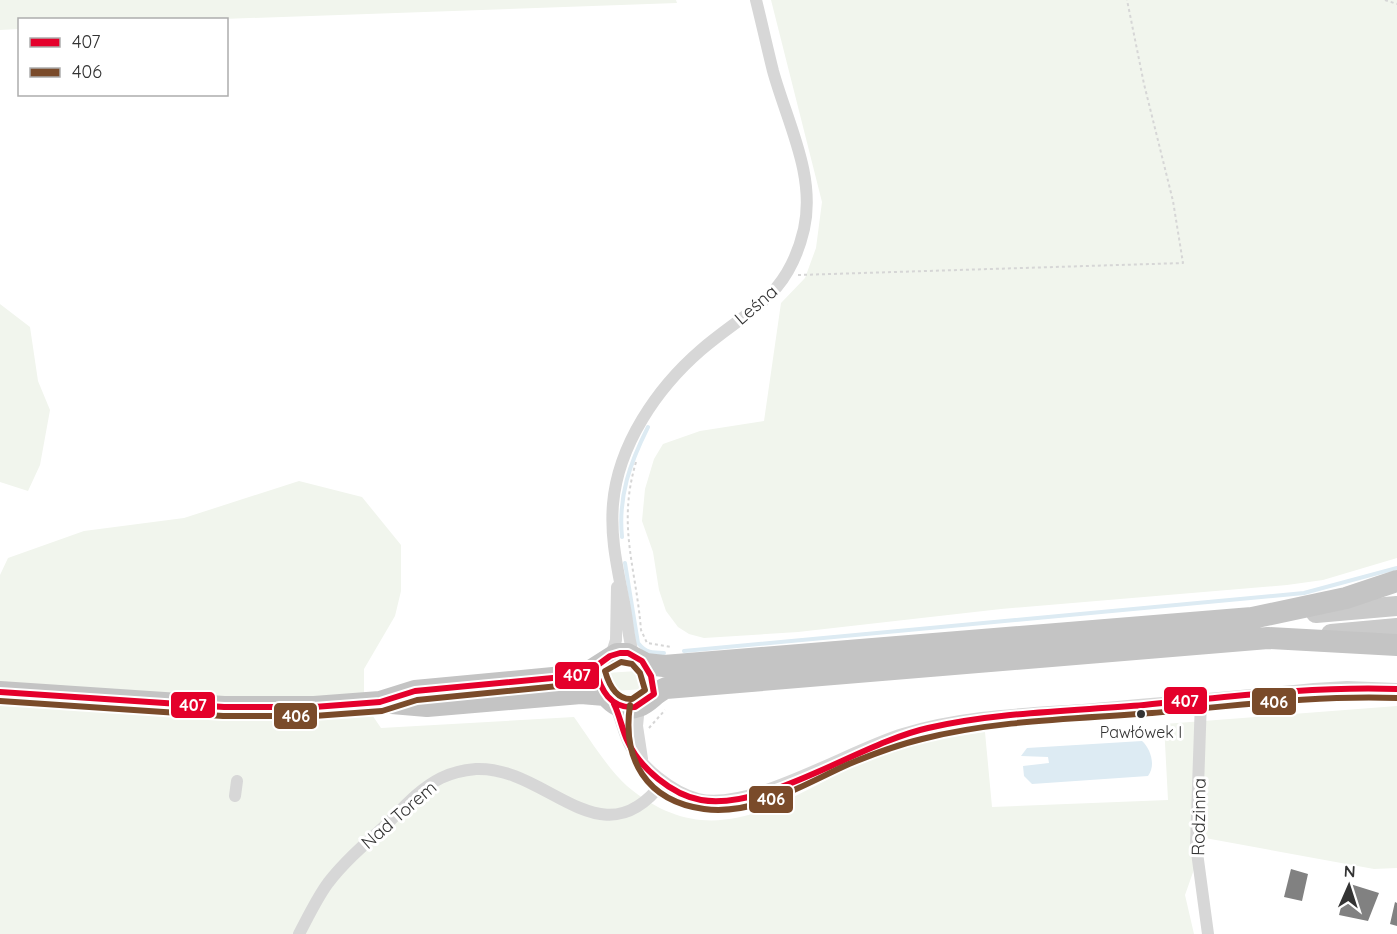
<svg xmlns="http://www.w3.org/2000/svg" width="1397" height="934" font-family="Quicksand,sans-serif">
<rect width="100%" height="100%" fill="#fff"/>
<path fill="#f1f5ed" d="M0 0H676L677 3 223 19 20 20 19 29 0 30Z
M771 0H1397V558L1323 580 1287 585 1001 609 798 632 704 638 689 634 678 627 666 611 659 590 653 552 642 521 645 489 654 459 663 444 700 431 764 421 781 303 805 278 816 248 822 202Z
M0 304 30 327 38 381 50 410 40 465 28 491 0 482Z
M299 481 362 497 401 545V591L395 616 364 669V703L381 728 574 717C589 738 608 769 627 786 719 863 790 792 878 755 911 742 950 737 985 732L992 807 1168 800 1164 724 1397 706V868L1374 869 1205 838 1185 895 1194 934H0V575L8 558 84 531 184 518Z
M637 671 646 675 645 689 614 691 606 673Z"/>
<path fill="#ddebf3" d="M1142 741C1151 749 1156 766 1148 776L1032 784 1024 776 1023 766 1049 763 1048 757 1021 756 1027 748Z"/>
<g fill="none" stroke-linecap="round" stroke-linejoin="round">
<path stroke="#ddebf3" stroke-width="4" d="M622 537C618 496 630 463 648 427
M625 563 638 643C646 653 652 653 664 653
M684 651 1304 593 1397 568"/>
</g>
<path fill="#818181" d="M1291 869 1308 874 1302 901 1284 897Z
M1347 883 1379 893 1368 921 1339 915Z
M1395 902 1397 903V926L1390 924Z"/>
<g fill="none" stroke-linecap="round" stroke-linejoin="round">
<path stroke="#d6d6d6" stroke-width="2" stroke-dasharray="3 3" stroke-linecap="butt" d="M1385 0 1397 4
M798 275 1183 263 1173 201 1144 84 1127 0
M636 462C617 526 636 567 641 630L647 643 671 647
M649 728 665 710"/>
<path stroke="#d7d7d7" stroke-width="12" d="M611 656 616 640 617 587
M634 657C628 639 628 622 624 603 618 570 610 539 613 504 618 445 657 388 701 350 749 309 788 298 804 229 816 175 787 122 773 71 767 47 762 24 756 0
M1201 700 1196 845 1208 934
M615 705C621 717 623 731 629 743 640 767 673 793 698 799 750 812 849 750 903 734 961 716 1023 714 1083 710 1160 703 1237 697 1314 689L1347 687 1397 689
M639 706 637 726 642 759
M235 796 237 781
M299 934C308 917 317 898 328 883 345 861 366 843 386 825 403 808 419 789 441 778 451 773 465 770 476 769 548 766 601 864 663 782"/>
<path stroke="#cacaca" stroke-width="20" d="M1316 613 1397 606
M1331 634 1397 628"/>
<path stroke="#c4c4c4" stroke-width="22" d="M595 669C599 690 614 715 639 706 650 702 655 692 666 688L1268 638 1397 645
M0 692 224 707H314L380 702 427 706 581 693 605 695
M380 702 415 691 584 675 617 654H627L646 664 664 666 1252 618 1346 598 1397 581"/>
<g stroke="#fff" stroke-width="10">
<path id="bus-1" d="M0 692 224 707H314L380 702 415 691 584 675 610 656 620 653H628L642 661 651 676 654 694 635 707C610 709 601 690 595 669
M614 704C620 716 622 730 628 742 640 768 672 795 701 800 767 811 860 743 928 728 998 712 1072 711 1144 705 1228 697 1312 686 1397 689"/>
</g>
<g stroke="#fff" stroke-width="10">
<path id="bus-2" d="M621 662 632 664 640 673 645 690 632 699C616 700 609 685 605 671Z
M0 701 223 716H314L382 711 417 700 589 683
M630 705C622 759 646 801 704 809 755 816 804 784 849 764 873 754 897 745 922 739 997 720 1076 719 1152 713 1234 706 1315 695 1397 698"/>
</g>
<use href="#bus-1" stroke="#e4002b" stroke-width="6"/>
<use href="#bus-2" stroke="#7a4b2a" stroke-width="6"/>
</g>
<circle fill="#333" stroke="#fff" stroke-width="2" cx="1141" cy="714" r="5"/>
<g text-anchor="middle" stroke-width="6" stroke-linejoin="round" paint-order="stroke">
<g font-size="16" fill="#333" stroke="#fff">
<text x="1141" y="738">Pawłówek I</text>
</g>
<g font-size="18" fill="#333" stroke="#fff">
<text transform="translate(756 305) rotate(-41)" y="6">Leśna</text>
<text transform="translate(399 815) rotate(-41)" y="6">Nad Torem</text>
<text transform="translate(1199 817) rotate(-89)" y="6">Rodzinna</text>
</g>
</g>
<g stroke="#fff" stroke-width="2">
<rect x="554" y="661" width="46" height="29" rx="6" fill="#e4002b"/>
<rect x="1163" y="686" width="45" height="29" rx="6" fill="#e4002b"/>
<rect x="1251" y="687" width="46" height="29" rx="6" fill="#7a4b2a"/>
<rect x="170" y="691" width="46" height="28" rx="6" fill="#e4002b"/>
<rect x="273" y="702" width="45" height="28" rx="6" fill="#7a4b2a"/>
<rect x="748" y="785" width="46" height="29" rx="6" fill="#7a4b2a"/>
</g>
<g font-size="16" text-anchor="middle" font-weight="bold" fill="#fff">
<text x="577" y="681">407</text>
<text x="1185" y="707">407</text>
<text x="1274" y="708">406</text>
<text x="193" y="711">407</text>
<text x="296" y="722">406</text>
<text x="771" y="805">406</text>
</g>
<rect x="18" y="18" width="210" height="78" fill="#ffffff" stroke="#adadad" stroke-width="1.5"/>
<rect x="30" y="38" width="30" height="9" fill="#e4002b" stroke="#adadad" stroke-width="1.5"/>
<text x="72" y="48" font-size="18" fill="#333333">407</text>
<rect x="30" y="68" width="30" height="9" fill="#7a4b2a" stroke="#adadad" stroke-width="1.5"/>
<text x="72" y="78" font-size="18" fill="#333333">406</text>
<g transform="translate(1349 886) rotate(3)" stroke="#ffffff" stroke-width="4.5" paint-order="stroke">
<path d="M0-4.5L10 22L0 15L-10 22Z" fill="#333333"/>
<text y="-9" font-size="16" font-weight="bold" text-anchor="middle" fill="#333333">N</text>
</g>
</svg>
